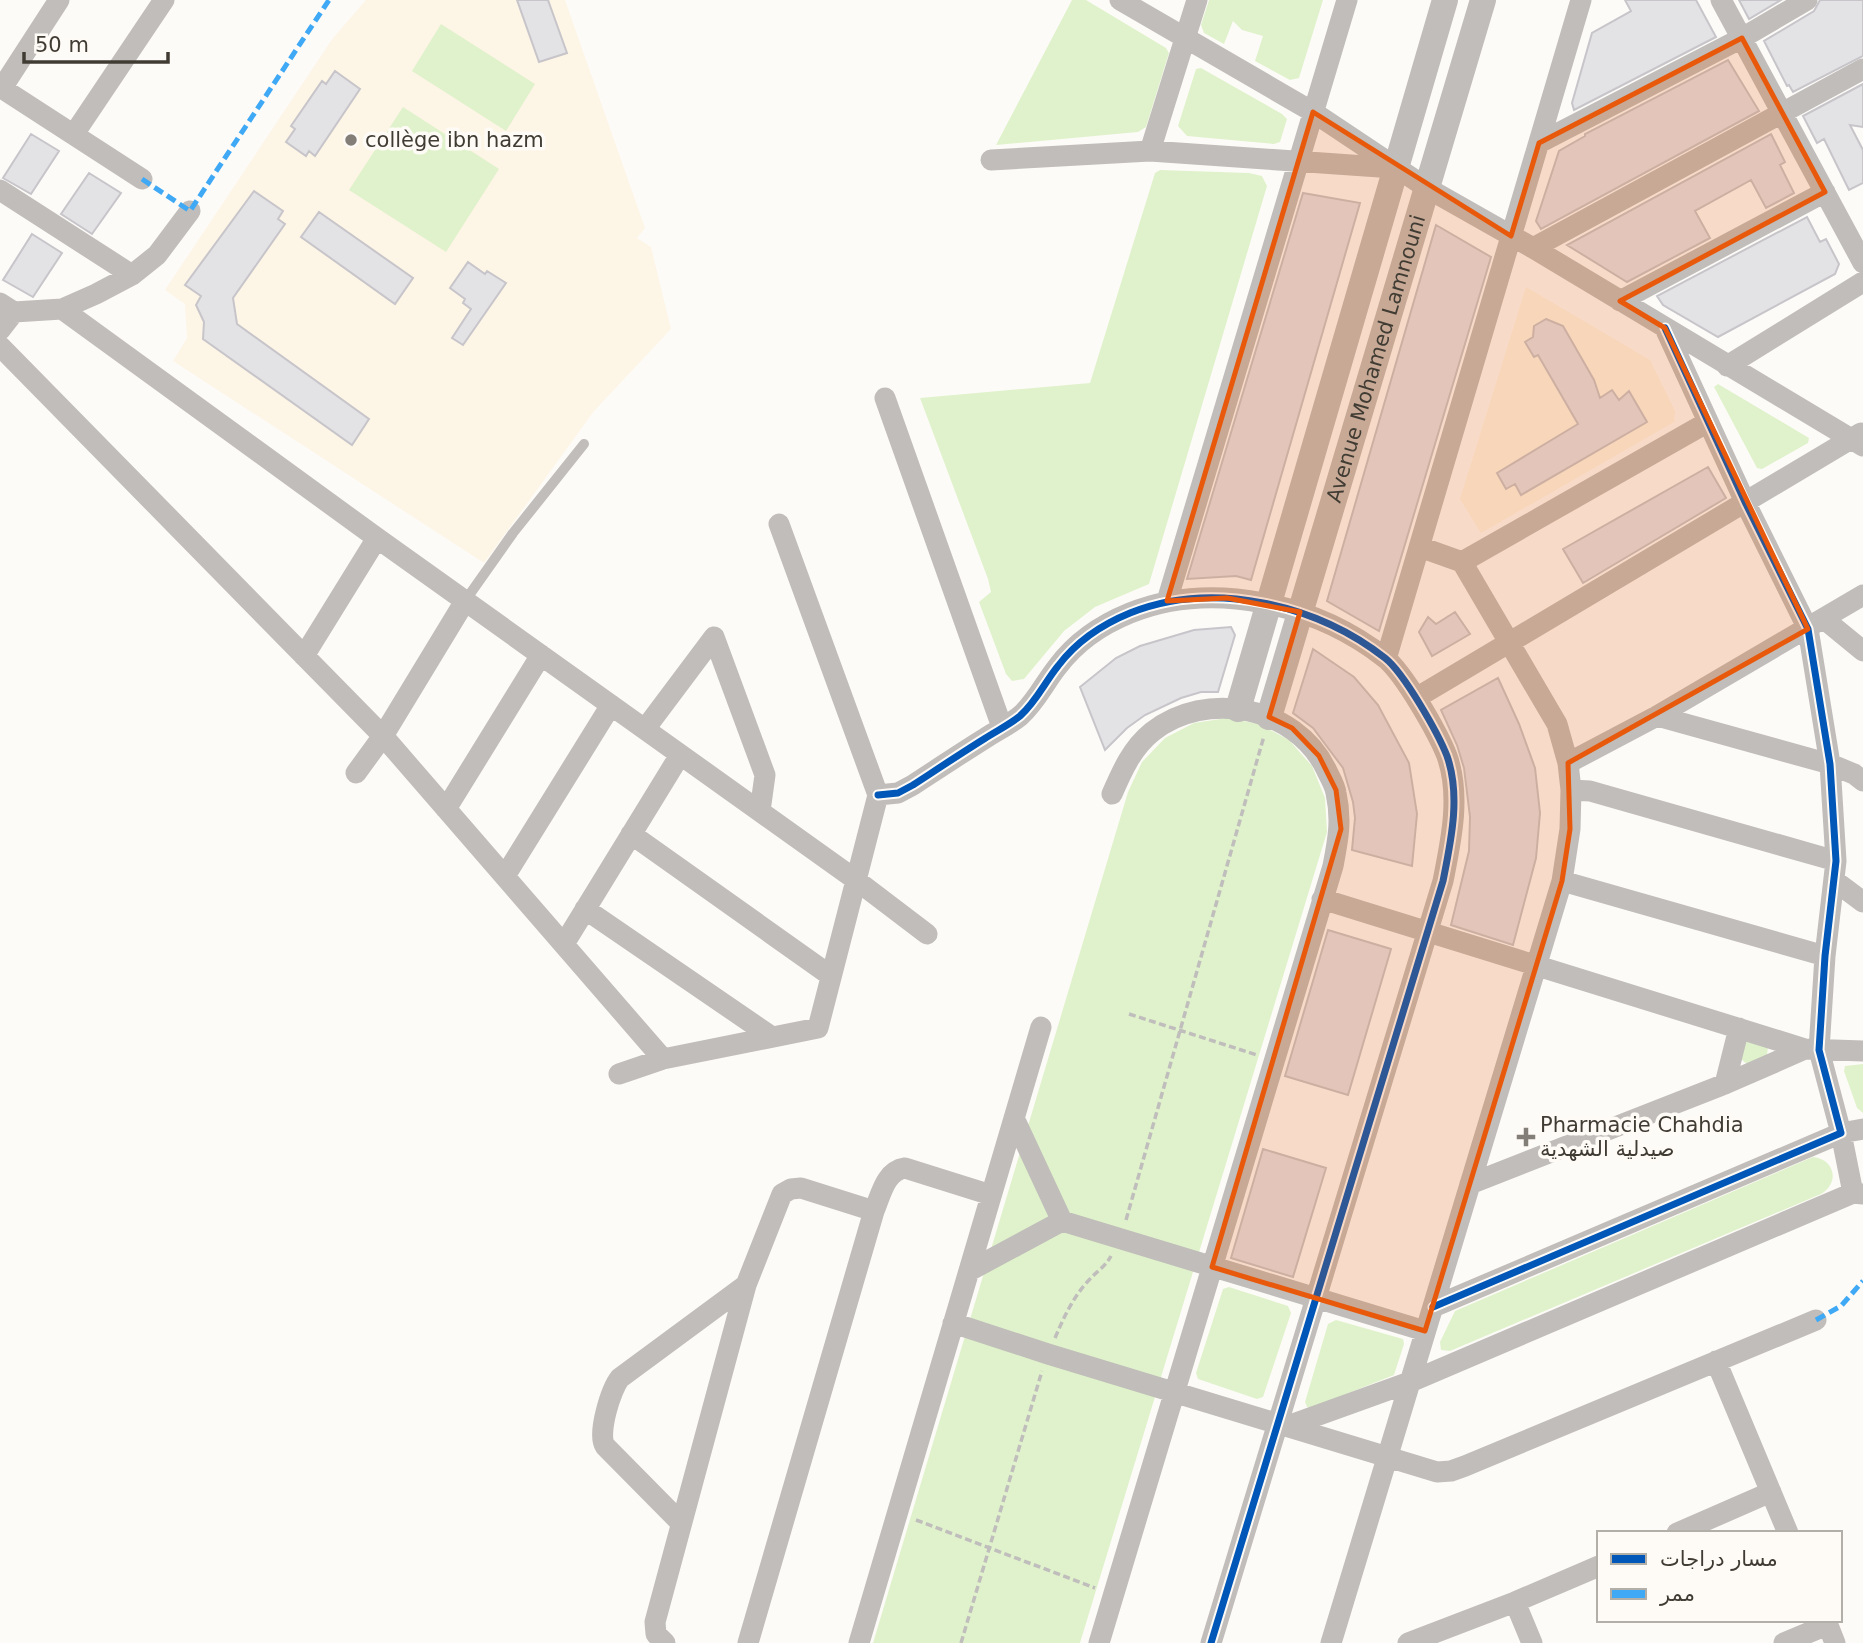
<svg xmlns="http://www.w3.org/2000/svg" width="1863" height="1643" font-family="'DejaVu Sans',Cairo,sans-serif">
<rect width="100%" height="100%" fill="#fdfbf8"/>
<path fill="#fdf5e6" d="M366 0H565L645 228 637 238 651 247 671 329 594 411 484 563 173 361 187 338 185 304 165 290 333 38Z
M1526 287 1650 360 1675 411 1674 422 1481 533 1460 499Z"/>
<path fill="#e0f2cb" d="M1072 0H1086L1166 48 1169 53 1146 127 1138 132 996 145Z
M1209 0H1323L1299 78 1290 80 1255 61 1263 36 1242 30 1233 21 1224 44 1204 33 1201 25Z
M441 24 535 84 506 131 412 71Z
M1201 68 1282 114 1287 119 1280 142 1274 144 1187 136 1178 126 1196 69Z
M403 107 499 169 446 252 349 190Z
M1160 170 1249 173 1262 176 1267 186 1149 584 1095 607 1064 631 1024 679 1012 681 1006 674 979 602 991 592 988 579 920 398 1090 383 1155 173Z
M1718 384 1809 438 1808 443 1762 469 1757 468 1714 387Z
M1227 718 1259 724 1289 740 1312 766 1325 798 1327 832 1080 1643H873L1128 792 1142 762 1165 738 1194 723Z
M1743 1041 1768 1046 1767 1056 1748 1065 1741 1059Z
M1863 1064V1113L1857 1108 1844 1071 1845 1066Z
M1813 1157C1835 1159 1840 1183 1821 1194L1450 1351 1441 1350 1440 1342 1455 1311Z
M1229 1287 1288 1306 1291 1313 1263 1397 1257 1399 1198 1379 1196 1373 1223 1289Z
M1336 1320 1403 1339 1404 1344 1394 1375 1311 1408 1307 1407 1305 1402 1328 1324Z"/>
<path fill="#e3e2e5" stroke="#c7c5c9" stroke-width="2" d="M517 0H548L567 53 539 62Z
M1625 0H1696L1716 37 1574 110 1572 103 1592 33 1631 11Z
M1739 0H1781L1749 19Z
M1820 0H1863V56L1793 92 1789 85 1787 86 1764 41 1814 11Z
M1728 60 1759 111 1541 229 1536 221 1559 151 1585 136V134Z
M335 71 360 89 315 156 309 151 306 156 286 142 295 129 291 126 322 81 326 84Z
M1863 84V127L1850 125 1863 150V183L1849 190 1824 139 1817 143 1803 116Z
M31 134 59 151 31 194 3 178Z
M1771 134 1785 162 1780 165 1794 193 1766 208 1751 180 1695 211 1710 238 1627 282 1567 245Z
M89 173 121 193 92 234 61 214Z
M254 191 283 211 278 219 285 224 233 298 237 324 369 419 352 445 203 339 204 322 196 305 201 296 185 285Z
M1303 193 1360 203 1251 580 1236 576 1187 579Z
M319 212 413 278 395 304 301 237Z
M1807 217 1820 242 1826 239 1839 264 1835 274 1718 337 1663 305 1657 296Z
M1436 225 1491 257 1379 631 1327 601Z
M32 234 62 253 33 297 3 280Z
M468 262 485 274 487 271 506 283 463 345 452 338 471 309 463 303 465 299 450 288Z
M1546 319 1563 326 1594 380 1600 398 1612 390 1619 400 1629 391 1647 422 1521 495 1515 484 1506 489 1497 473 1578 424 1538 355 1534 357 1525 342 1533 337 1534 326Z
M1708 467 1726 498 1583 583 1563 549Z
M1455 612 1470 634 1432 656 1419 632 1428 617 1436 624Z
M1231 627 1235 635 1218 692H1201L1181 698 1145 715 1127 728 1105 750 1080 687 1116 658 1140 646 1194 630Z
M1313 649 1354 677 1378 705 1409 763 1417 814 1412 866 1352 850 1355 818 1353 802 1343 768 1313 728 1293 713Z
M1498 678 1519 724 1535 768 1540 813 1536 858 1513 945 1451 925 1469 851 1470 817 1464 768 1457 745 1441 710Z
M1328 930 1391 949 1348 1095 1285 1076Z
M1263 1149 1326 1168 1293 1277 1231 1258Z"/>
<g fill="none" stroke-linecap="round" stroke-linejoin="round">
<path stroke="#c0bebc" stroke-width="3.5" stroke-dasharray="7 3.5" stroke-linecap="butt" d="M1129 1014 1257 1055
M1126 1220 1264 736
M1055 1338C1064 1317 1073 1297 1089 1280 1097 1271 1105 1267 1111 1256
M916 1520 1095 1588
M961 1643 1042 1371"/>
<path stroke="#c0bdba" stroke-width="10" d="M465 601 513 533 584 444"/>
<path stroke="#c0bdba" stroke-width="21" d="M1120 0 1313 112 1427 188 1533 248 1863 446
M1721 0 1863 263
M0 87 142 179
M2 88 59 0
M74 134 164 0
M1539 143 1742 38 1807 0
M1150 151 1197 0
M991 160 1150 151 1394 168
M0 190 132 275
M1533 248 1863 69
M1620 301 1825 192
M0 303 14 312 62 309 96 294 132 275 157 255 190 211
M62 309 377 538 856 880 927 934
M0 330 14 312
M0 346 383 736 663 1059
M1727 366 1863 282
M885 398 1002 727
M1462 562 1708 422
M1167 601 1347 0
M1824 619 1863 651
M304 656 377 538
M1386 659 1581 0
M1416 698 1861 433
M1657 716 1830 764 1854 774 1863 781
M645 729 714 637 765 775 760 811
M1568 763 1657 716 1863 595
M356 773 383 736 465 601
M1571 790 1590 791 1836 861
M878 795 898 793 913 785C936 770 960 754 984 739 996 731 1009 725 1020 716 1036 702 1045 682 1058 666 1076 642 1103 624 1130 613 1213 580 1316 604 1385 658 1404 673 1438 733 1447 756 1461 796 1451 841 1443 881L1211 1643
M446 809 541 655
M631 834 831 976
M505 876 611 705
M1562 881 1825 956
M1835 881 1863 902
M1322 899 1805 1049
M585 909 772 1037
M564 944 680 755
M619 1074 663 1059 818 1028 878 795 779 524
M1725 1084 1739 1028
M1014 1118 1062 1221
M1470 1184 1725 1084 1805 1049 1863 1051
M1853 1193 1841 1133 1863 1129
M969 1271 1062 1221 1425 1331
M1433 1307 1841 1133 1819 1050 1825 956 1836 861 1830 764 1808 629 1746 504 1665 328
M953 1323 1048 1354 1437 1472 1451 1471 1465 1466 1816 1320
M1716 1361 1788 1533
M1288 1426 1410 1382 1853 1193 1863 1194
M681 1523 605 1446C597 1434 611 1389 620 1378L746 1285
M1677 1533 1771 1492
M1515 1602 1532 1643
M1826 1620 1835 1643
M665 1643 656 1634 655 1622 746 1285 782 1194 791 1189 801 1188 874 1211
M748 1643 874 1211C881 1195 885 1171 905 1168L991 1195
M859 1643 1041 1027
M1099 1643 1333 866C1338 840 1342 820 1336 793 1335 785 1329 776 1326 769 1295 706 1206 689 1152 732 1132 748 1122 771 1112 794
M1331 1643 1562 881 1570 829 1571 790 1568 763 1557 724 1462 562 1420 547
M1408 1643 1515 1602 1599 1566
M1784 1643 1827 1625"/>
<g stroke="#c0bdba" stroke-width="26">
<path d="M1238 709 1445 0"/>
<path id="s1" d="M1269 717 1483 0"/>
</g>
<path stroke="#3fa9f5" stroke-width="5" stroke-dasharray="10 5" stroke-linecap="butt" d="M142 179 190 211 329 0
M1816 1320 1841 1306 1863 1281"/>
<g stroke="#fefbf7" stroke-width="11">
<path id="cycleway" d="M878 795 898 793 913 785C936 770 960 754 984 739 996 731 1009 725 1020 716 1036 702 1045 682 1058 666 1076 642 1103 624 1130 613 1213 580 1316 604 1385 658 1404 673 1438 733 1447 756 1461 796 1451 841 1443 881L1211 1643
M1433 1307 1841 1133 1819 1050 1825 956 1836 861 1830 764 1808 629 1746 504 1665 328"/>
</g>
<use href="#cycleway" stroke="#0057b8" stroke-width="7"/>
</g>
<path fill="#e8590c" fill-opacity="0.2" stroke="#e8590c" stroke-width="5" stroke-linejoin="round" d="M1742 38 1825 192 1620 301 1665 328 1808 629 1568 763 1570 829 1562 881 1425 1331 1212 1267 1341 829 1336 790 1319 756 1292 728 1269 717 1300 612 1227 598 1167 601 1313 112 1511 236 1539 143Z"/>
<g fill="#837f78" stroke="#fefbf7" stroke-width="2.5">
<circle cx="351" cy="140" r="7"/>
<path d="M1522.5 1126.5h7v7h7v7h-7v7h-7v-7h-7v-7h7z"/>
</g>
<g text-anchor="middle" stroke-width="7" stroke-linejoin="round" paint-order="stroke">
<g font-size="21" fill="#413c33" stroke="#fefbf7" text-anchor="start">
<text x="365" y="147">collège ibn hazm</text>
<text x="1540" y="1132">Pharmacie Chahdia<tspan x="1540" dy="24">صيدلية الشهدية</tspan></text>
</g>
<g font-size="21" fill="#413c33" stroke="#fefbf7">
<text dy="7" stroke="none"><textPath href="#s1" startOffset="374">Avenue Mohamed Lamnouni</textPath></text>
</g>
</g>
<rect x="1597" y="1531" width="245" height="91" fill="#fefbf7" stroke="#b2afa9" stroke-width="2"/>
<rect x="1611" y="1554" width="35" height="10" fill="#0057b8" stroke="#b2afa9" stroke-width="2"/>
<text x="1660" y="1566" font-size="21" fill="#413c33">مسار دراجات</text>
<rect x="1611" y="1589" width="35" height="10" fill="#3fa9f5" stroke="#b2afa9" stroke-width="2"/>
<text x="1660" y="1601" font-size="21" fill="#413c33">ممر</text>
<path d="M24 52v10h144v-10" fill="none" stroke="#413c33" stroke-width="3.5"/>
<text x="35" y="52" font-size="21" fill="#413c33" stroke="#fefbf7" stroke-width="5" paint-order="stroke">50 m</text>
</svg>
